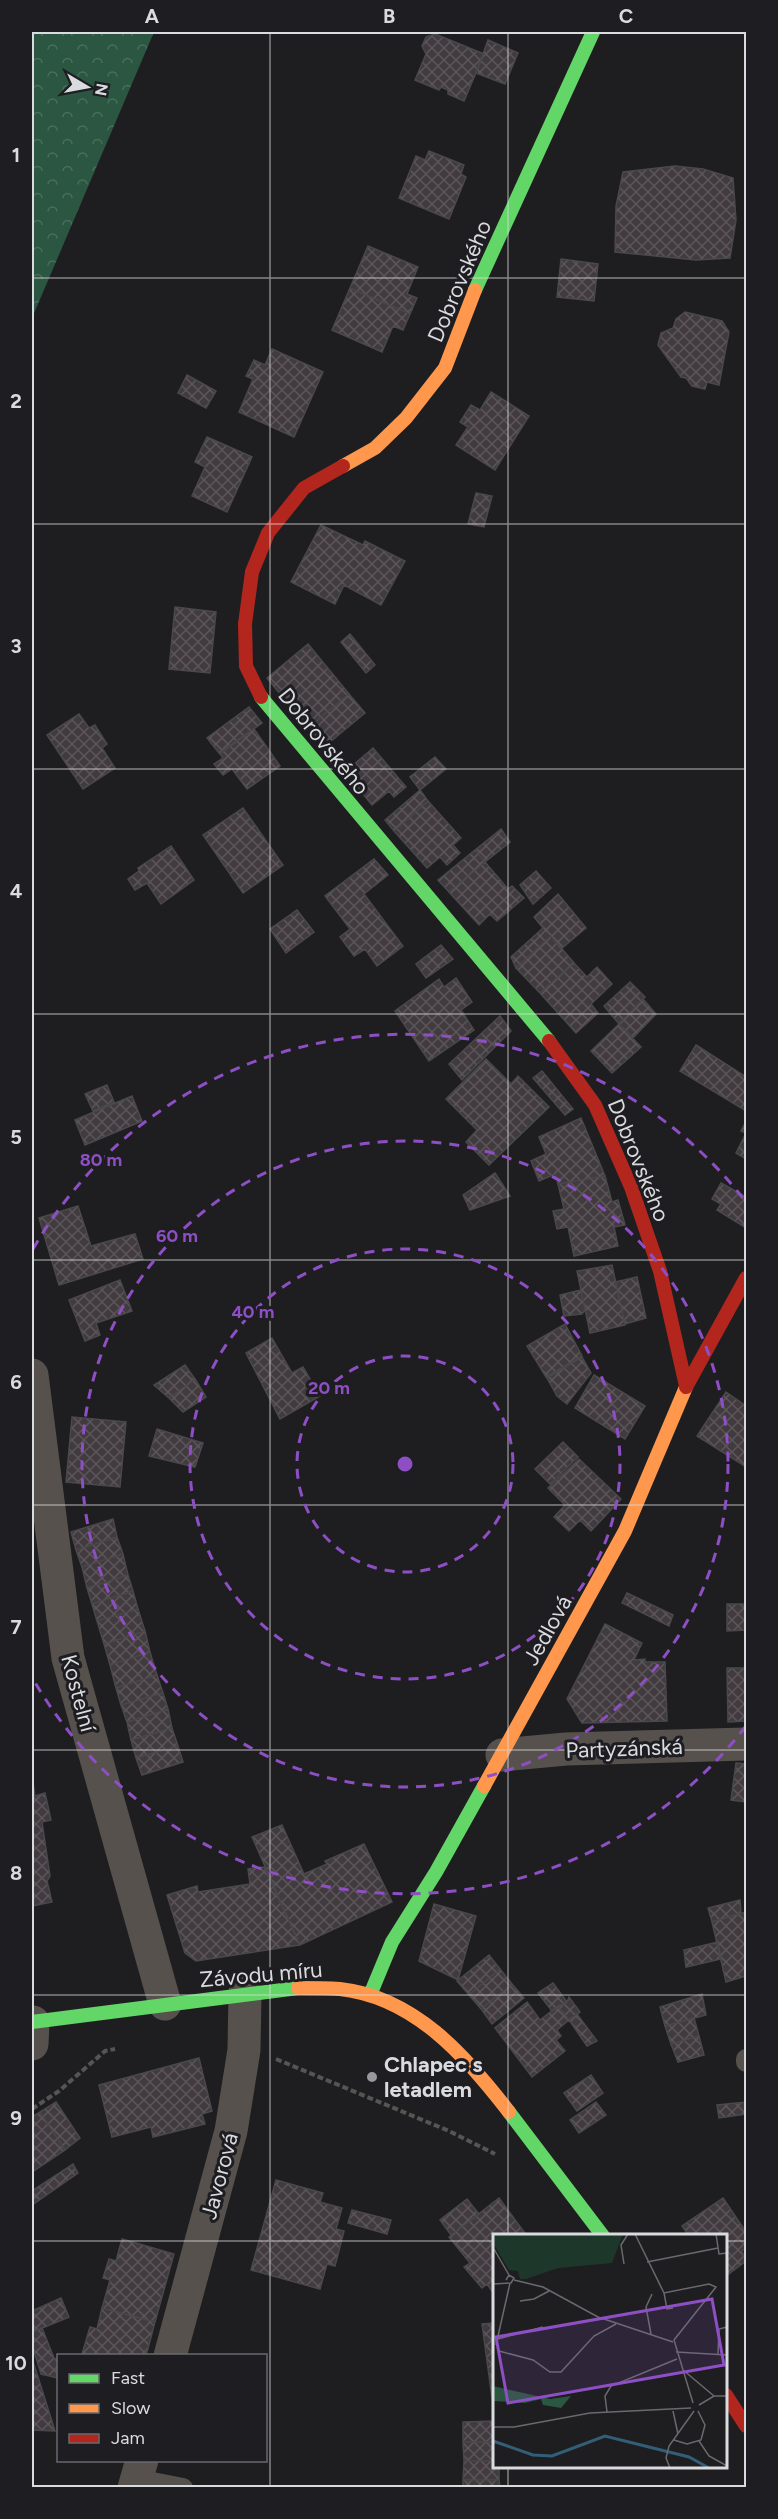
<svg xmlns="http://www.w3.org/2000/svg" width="778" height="2519" font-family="Figtree,sans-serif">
<defs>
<pattern id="forest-crowns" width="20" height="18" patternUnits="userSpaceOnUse" patternTransform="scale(1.5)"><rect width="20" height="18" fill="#2b5641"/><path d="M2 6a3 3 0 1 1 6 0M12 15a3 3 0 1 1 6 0" fill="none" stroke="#496e5c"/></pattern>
<pattern id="building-cross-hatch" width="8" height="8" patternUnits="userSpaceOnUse" patternTransform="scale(1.5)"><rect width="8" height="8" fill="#413a3f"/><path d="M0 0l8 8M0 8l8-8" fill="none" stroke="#5c565a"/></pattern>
</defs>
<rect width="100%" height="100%" fill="#1e1e21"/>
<path fill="url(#forest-crowns)" d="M32 32H154L32 318Z"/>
<path fill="url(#building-cross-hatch)" stroke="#49484a" stroke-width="1.5" d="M435 34 484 54 464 101 448 94V90L441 87 439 90 415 80 426 54 422 46 426 37Z
M488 40 518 53 505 84 476 73Z
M429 151 464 165 461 174 466 177 449 219 399 198 416 156 425 160Z
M675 166 703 169 733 178 736 220 730 258 696 260 615 252 616 206 623 172Z
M368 246 418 267 407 294 417 298 410 314 350 288Z
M561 259 598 264 594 301 557 297Z
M350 288 410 314 403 330 393 326 382 352 332 330Z
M685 312 722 321 729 332 719 385 707 382 705 389 692 386 686 378 681 377 658 345 661 333 673 328 676 319Z
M272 349 323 372 294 437 239 412 253 379 246 376 254 360 265 365Z
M187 375 216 391 206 408 178 393Z
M491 392 529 416 495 470 456 445 468 427 460 422 471 405 480 410Z
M207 437 252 457 227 512 192 496 205 467 195 462Z
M476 493 492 496 484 527 468 524Z
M321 525 363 545 365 541 405 561 381 605 344 585 335 604 291 582Z
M175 607 216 612 210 673 169 669Z
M350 634 375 665 366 673 341 642Z
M308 644 349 694 308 728 267 678Z
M349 694 365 713 324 747 308 728Z
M249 707 262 723 219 753 207 738Z
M79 714 89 728 95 725 107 744 102 748 115 768 83 789 47 735Z
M254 729 280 766 247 789 232 769 223 775 214 764 223 758 220 754Z
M373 748 406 787 394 797 389 791 372 805 345 772Z
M435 757 446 769 420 790 410 777Z
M420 790 428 801 394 831 385 820Z
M428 801 461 838 453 845 460 853 447 865 440 857 427 868 394 831Z
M243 808 283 865 243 893 203 835Z
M501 829 510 842 485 862 475 850Z
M171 846 194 880 161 904 147 883 135 890 128 879 139 871 138 868Z
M475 850 485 862 449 892 438 880Z
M374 859 388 875 364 894 403 946 377 966 365 949 354 956 340 937 350 929 325 896Z
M485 862 508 889 512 886 524 898 497 921 490 914 479 925 449 892Z
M536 871 551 888 533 904 520 885Z
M558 894 586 928 561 949 551 936 516 968 511 957 543 928 534 917Z
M297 910 314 932 286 953 270 929Z
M551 936 574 963 540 993 516 968Z
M441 945 453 959 426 978 416 964Z
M574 963 587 977 597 967 612 984 591 1004 598 1013 576 1033 540 993Z
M456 978 472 1002 461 1010 474 1030 429 1061 395 1011 439 979 444 987Z
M630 982 645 997 619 1024 604 1006Z
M643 999 656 1014 633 1038 619 1024Z
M500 1016 511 1031 462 1080 449 1064Z
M619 1024 641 1047 612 1073 591 1051Z
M696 1045 746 1077V1111L680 1071Z
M486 1059 511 1084 518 1076 549 1107 489 1165 466 1142 477 1130 446 1099Z
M542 1071 573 1109 565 1115 533 1078Z
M107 1085 114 1102 93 1111 85 1094Z
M132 1096 142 1121 85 1145 75 1120Z
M581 1118 605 1176 558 1184 555 1174 539 1181 531 1161 546 1154 539 1137Z
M746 1121V1159L736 1153 746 1133 741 1131Z
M495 1173 510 1196 470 1210 463 1195Z
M605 1176 612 1202 618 1200 625 1225 614 1227 618 1246 574 1256 568 1227 557 1229 553 1211 564 1209 558 1184Z
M721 1183 746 1197V1228L717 1210 721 1204 712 1199Z
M78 1206 91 1246 135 1234 143 1259 59 1285 39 1218Z
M612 1265 625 1325 590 1333 577 1271Z
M637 1277 646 1318 625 1324 615 1282Z
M120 1280 132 1311 96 1323 100 1335 85 1341 69 1300Z
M581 1290 585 1310 582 1314 564 1316 560 1295Z
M565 1324 582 1356 546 1377 527 1346Z
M272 1338 292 1373 303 1367 320 1396 280 1419 246 1353Z
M582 1357 591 1373 567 1404 557 1396 547 1378Z
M185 1365 195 1379 169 1398 154 1385Z
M594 1375 645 1406 625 1439 575 1408Z
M195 1379 206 1397 183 1412 169 1398Z
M726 1392 746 1406V1467L697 1436Z
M72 1417 126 1422 120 1487 66 1482Z
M157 1429 203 1443 195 1467 149 1456Z
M563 1442 578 1457 550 1484 535 1469Z
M579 1459 621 1499 591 1531 580 1520 569 1531 554 1517 565 1505 548 1488Z
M113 1519 117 1537 76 1550 71 1532Z
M117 1537 123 1554 82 1567 76 1550Z
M123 1554 128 1575 87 1588 82 1567Z
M128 1575 133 1591 92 1604 87 1588Z
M133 1591 138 1609 97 1621 92 1604Z
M627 1593 673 1615 669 1626 622 1603Z
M727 1604H746V1630L727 1631Z
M138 1609 145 1631 104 1644 97 1621Z
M605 1624 642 1643 634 1660 645 1659V1662H665L667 1721 582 1723 567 1699Z
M145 1631 150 1652 110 1665 104 1644Z
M150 1652 157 1675 116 1688 110 1665Z
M727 1668H746V1721L728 1722Z
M157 1675 163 1693 121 1705 116 1688Z
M163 1693 168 1709 127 1722 121 1705Z
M168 1709 172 1728 131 1740 127 1722Z
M172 1728 178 1746 136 1758 131 1740Z
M178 1746 183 1762 142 1775 136 1758Z
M736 1763 746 1764V1802L731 1800Z
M32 1776 35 1796 45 1793 51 1820 42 1822 50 1876 47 1881 52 1902 32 1906Z
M282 1825 304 1874 327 1864 325 1861 364 1844 392 1902 300 1945 252 1837Z
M264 1867 300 1945 196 1961 185 1953 167 1895 197 1886 198 1892 250 1884 248 1869Z
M740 1900 741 1913 712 1922 708 1908Z
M434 1904 476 1916 458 1980 419 1961Z
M746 1912V1976L726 1982 712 1922Z
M718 1942 721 1959 686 1967 684 1950Z
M489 1955 500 1969 469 1995 457 1981Z
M500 1969 512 1984 481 2009 469 1995Z
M553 1983 567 2002 552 2011 538 1993Z
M512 1984 524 1998 492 2024 481 2009Z
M702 1994 706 2015 665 2026 660 2007Z
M569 1997 580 2012 569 2020 558 2006 567 2002Z
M527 2002 540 2020 558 2006 569 2020 557 2030 561 2036 556 2040 565 2051 532 2077 495 2028Z
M577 2014 597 2041 587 2046 569 2020Z
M694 2018 699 2036 671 2044 665 2026Z
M699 2036 704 2055 678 2062 671 2044Z
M199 2058 212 2111 202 2114 205 2124 153 2137 151 2127 112 2137 99 2085Z
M591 2075 603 2093 577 2111 564 2093Z
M56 2102 80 2138 65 2150 40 2112Z
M596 2102 606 2115 579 2133 570 2120Z
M746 2102V2114L719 2118 717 2105Z
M40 2112 65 2150 32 2172V2117Z
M73 2164 78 2173 32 2205V2191Z
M276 2180 323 2193 320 2202 342 2208 336 2229 344 2231 335 2266 327 2264 320 2289 251 2270Z
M499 2198 527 2236H494V2294L487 2284 482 2288 464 2267 470 2263 449 2237Z
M723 2198 746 2232V2248L742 2251 746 2261 726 2276V2236H689L682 2226Z
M467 2199 479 2214 451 2235 440 2220Z
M352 2210 391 2220 387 2234 348 2223Z
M122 2239 174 2254 155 2322 102 2308 110 2280 103 2278 109 2259 116 2261Z
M61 2298 69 2317 33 2332 32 2311Z
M102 2308 155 2322 146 2356 82 2354 90 2327 97 2329Z
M494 2323V2413L482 2324Z
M42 2328 54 2358 58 2360V2378L41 2374 32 2345V2332Z
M32 2358 55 2431 32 2430Z
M494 2421V2442H463V2422Z
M463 2442H494V2461H464Z
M464 2461H494V2466H499V2480H463Z
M463 2480H499L500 2488H463Z"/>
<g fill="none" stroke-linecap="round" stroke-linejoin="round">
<path stroke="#575452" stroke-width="4" stroke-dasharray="6 3" stroke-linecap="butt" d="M276 2059 449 2131 495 2154
M32 2109 59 2091 105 2051 115 2049"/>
<path stroke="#56514d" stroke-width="20" d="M746 2062V2059
M137 2479 183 2488"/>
<path stroke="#56514d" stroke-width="33" d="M32 1375 68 1658 165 2004
M502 1755 566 1749 746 1744
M32 2044 33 2022
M170 2356 231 2131 244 2050 245 1993
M134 2488 142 2460"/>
<path stroke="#63d668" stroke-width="14" d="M475 290 593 32
M261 697 549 1041
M370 1995 392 1942 436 1872 484 1786
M32 2022 298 1988
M509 2112 603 2236"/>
<path stroke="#ff974d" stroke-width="14" d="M343 466 375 448 406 418 445 368 475 290
M484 1786 625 1531 686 1387
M298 1988C312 1988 326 1988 340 1989 414 1997 466 2056 509 2112"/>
<path stroke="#b3261e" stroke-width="14" d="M261 697 246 666 245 624 252 572 268 533 304 488 343 466
M549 1041 595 1105 631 1187 660 1271 686 1386
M686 1387 746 1278
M726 2395 746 2426"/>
</g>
<path fill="none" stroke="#dadbde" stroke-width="1.5" stroke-opacity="0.55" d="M270 32V2488M508 32V2236M32 278H746M32 524H746M32 769H746M32 1014H746M32 1260H746M32 1505H746M32 1750H746M32 1995H746M32 2241H494M726 2241H746M508 2466V2488"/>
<g fill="none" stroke="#8e4fc5" stroke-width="3" stroke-dasharray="10 8">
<circle cx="405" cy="1464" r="108"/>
<circle cx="405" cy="1464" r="215"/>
<circle cx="405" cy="1464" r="323"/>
<path d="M746 1726A430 430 0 0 1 33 1679M33 1249A430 430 0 0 1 746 1202"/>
</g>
<circle fill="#98999c" stroke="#1d1d22" stroke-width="2" cx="372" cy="2077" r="6"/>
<g text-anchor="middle" stroke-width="6" stroke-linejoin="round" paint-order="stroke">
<g font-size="22" fill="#dadbde" stroke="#1d1d22">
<text transform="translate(459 281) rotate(-67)" y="8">Dobrovského</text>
<text transform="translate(324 741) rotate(51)" y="8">Dobrovského</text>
<text transform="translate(639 1160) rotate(68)" y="8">Dobrovského</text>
<text transform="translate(547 1630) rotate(-61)" y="8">Jedlová</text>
<text transform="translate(79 1693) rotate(75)" y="8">Kostelní</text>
<text transform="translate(624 1748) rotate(-2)" y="8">Partyzánská</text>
<text transform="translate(261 1974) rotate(-5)" y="8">Závodu míru</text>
<text transform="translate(219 2176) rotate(-75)" y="8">Javorová</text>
</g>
<g font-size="22" font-weight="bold" fill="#dadbde" stroke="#1d1d22" text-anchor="start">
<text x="384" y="2072">Chlapec s<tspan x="384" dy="25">letadlem</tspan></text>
</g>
</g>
<g transform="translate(493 2234)">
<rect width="234" height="234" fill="#1e1e21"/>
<path d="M0 0H130L119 29 65 34 33 45H27L25 37 16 36 0 9Z" fill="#1d372b"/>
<path d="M0 152 57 165 78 162 68 174 50 171 48 165 32 169 0 167Z" fill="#2b5641"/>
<path fill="none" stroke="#325e77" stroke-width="3" d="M0 207 40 221 59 222 112 202 196 223 216 234"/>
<path fill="none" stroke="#696a6d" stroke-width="1.5" d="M142 0 171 59 216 50 223 53 181 106 200 169M223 0 226 20 234 19M1 15 16 41M154 28 225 14M131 30 128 11 135 0M21 46 50 53 105 83 180 108M0 50 18 49 21 44 16 41 13 46M171 59 174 75 180 74M27 67 41 65 56 57M158 100 153 73 159 60M5 105 50 93M3 111 17 49M6 117 40 126 57 138H68L101 102 123 90M183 118 234 121M225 120 226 95 234 93M190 136 221 162M206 171 221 162H234M180 177 185 200M114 178 112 162 118 152 184 125M0 193H21L97 179 198 174M181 206 194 210 208 206 212 191 205 177M206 207 216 222 234 232M177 234 173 224 176 212 201 177"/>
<path fill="#8e4fc5" fill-opacity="0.15" stroke="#8e4fc5" stroke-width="3" d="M219 65 231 131 15 169 3 103Z"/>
<rect width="234" height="234" fill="none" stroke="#dadbde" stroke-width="3"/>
</g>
<circle cx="405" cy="1464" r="9" fill="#8e4fc5" stroke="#1d1d22" stroke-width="3"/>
<g font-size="18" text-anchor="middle" font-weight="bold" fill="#8e4fc5" stroke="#1d1d22" stroke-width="6" stroke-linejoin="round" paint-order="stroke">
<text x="101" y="1166">80 m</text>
<text x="177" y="1242">60 m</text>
<text x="253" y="1318">40 m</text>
<text x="329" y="1394">20 m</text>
</g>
<rect width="778" height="2519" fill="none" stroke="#1d1d22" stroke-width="66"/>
<rect x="57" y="2354" width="210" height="108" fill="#1d1d22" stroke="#69696d" stroke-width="1.5"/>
<rect x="69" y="2374" width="30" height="9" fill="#63d668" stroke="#69696d" stroke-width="1.5"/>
<text x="111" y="2384" font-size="18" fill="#dadbde">Fast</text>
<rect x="69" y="2404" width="30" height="9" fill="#ff974d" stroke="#69696d" stroke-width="1.5"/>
<text x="111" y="2414" font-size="18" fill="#dadbde">Slow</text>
<rect x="69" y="2434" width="30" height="9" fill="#b3261e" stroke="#69696d" stroke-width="1.5"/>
<text x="111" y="2444" font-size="18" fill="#dadbde">Jam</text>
<g transform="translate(87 87) rotate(100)" stroke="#1d1d22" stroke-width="4.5" paint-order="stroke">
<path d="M0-4.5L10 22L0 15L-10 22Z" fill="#dadbde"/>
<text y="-9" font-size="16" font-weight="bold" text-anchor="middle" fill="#dadbde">N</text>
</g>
<rect x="33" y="33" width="712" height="2453" fill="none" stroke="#dadbde" stroke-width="2"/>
<g font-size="20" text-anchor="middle" font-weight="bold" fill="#dadbde">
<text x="152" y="23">A</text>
<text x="389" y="23">B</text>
<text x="626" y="23">C</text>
<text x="16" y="162">1</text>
<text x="16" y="408">2</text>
<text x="16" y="653">3</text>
<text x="16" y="898">4</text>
<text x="16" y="1144">5</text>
<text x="16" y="1389">6</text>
<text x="16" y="1634">7</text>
<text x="16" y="1880">8</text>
<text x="16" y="2125">9</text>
<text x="16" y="2370">10</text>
</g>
</svg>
